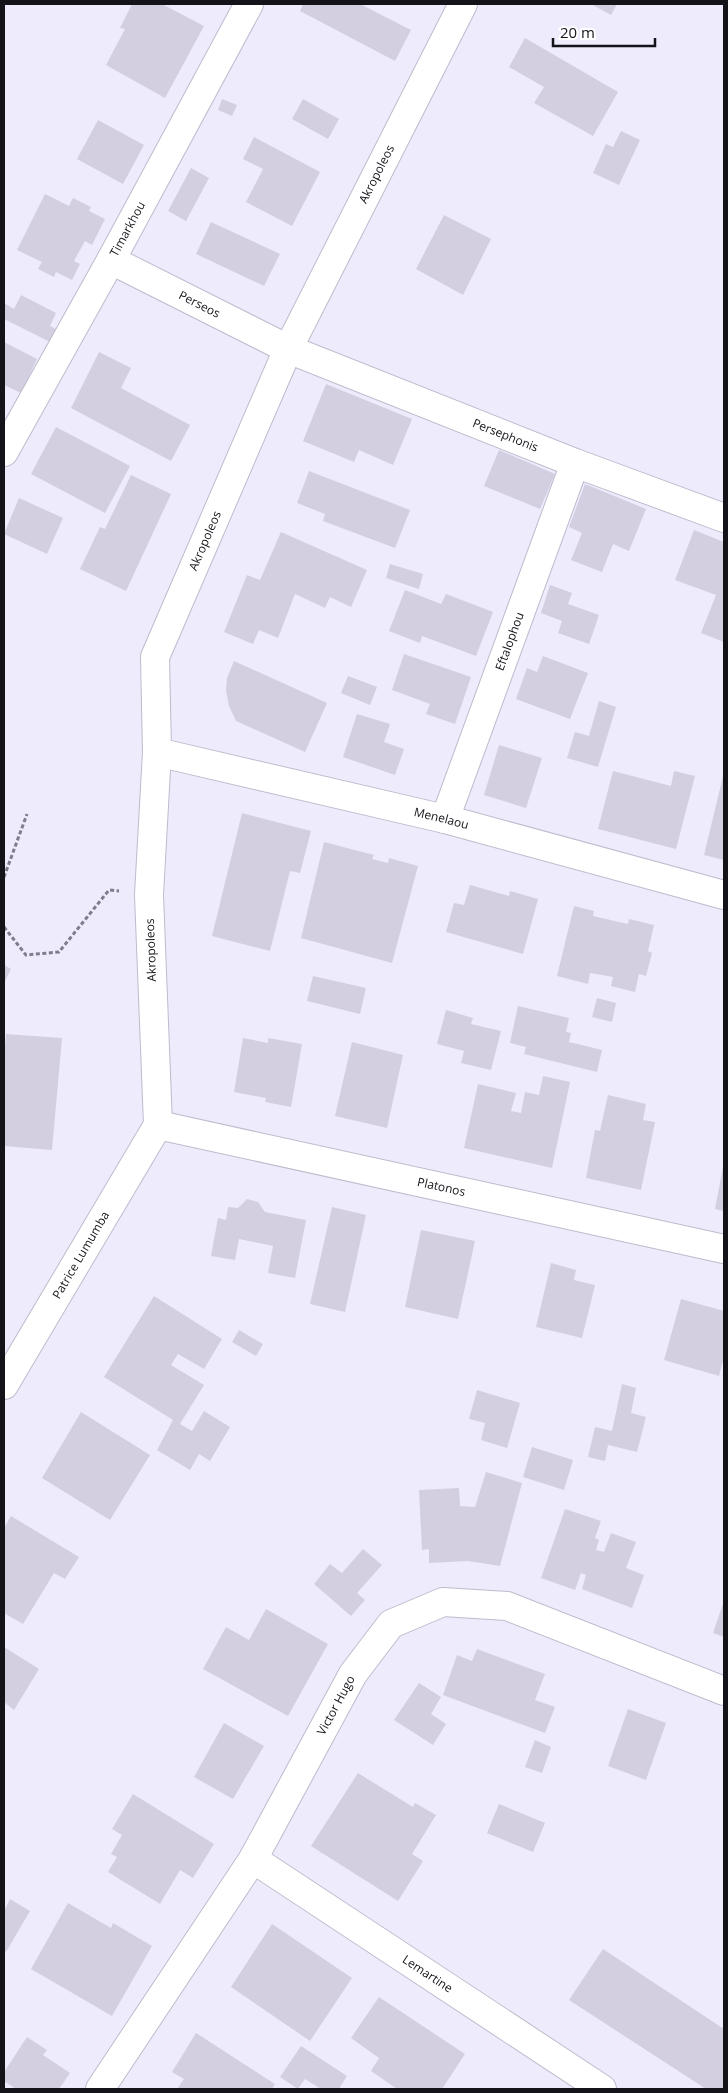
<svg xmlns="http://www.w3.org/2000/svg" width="728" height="2093" font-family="'Open Sans',sans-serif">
<rect width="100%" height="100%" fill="#eeebfd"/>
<path fill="#d3cfe0" d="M132 4H162L204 26 165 98 106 65 125 29 120 28Z
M303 4H360L411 30 395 61 300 11Z
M591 4H617L611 15Z
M525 38 618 92 593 136 534 103 544 87 509 67Z
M222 99 237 105 232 116 218 110Z
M303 99 339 119 328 139 292 119Z
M98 120 144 145 123 184 77 159Z
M621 131 640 140 619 185 593 173 606 144 613 147Z
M254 137 320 172 292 226 246 202 263 169 243 159Z
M191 168 209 178 186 221 168 211Z
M45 194 69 206 73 198 91 207 89 211 105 219 92 245 85 241 74 261 80 264 72 280 56 272 54 277 38 269 42 262 17 250Z
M444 215 491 239 463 295 416 269Z
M211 222 280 254 264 286 196 254Z
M21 295 56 313 50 326 58 330 52 343 4 319V303L14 309Z
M4 342 37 359 21 393 4 385Z
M99 352 131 368 121 388 190 425 171 461 71 408Z
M326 384 412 419 393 465 359 450 354 462 303 441Z
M56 427 130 466 105 513 31 474Z
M499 450 555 474 540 509 484 486Z
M309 471 410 510 395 548 323 521 325 514 297 503Z
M131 475 171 494 126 591 80 569 100 527 105 529Z
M585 484 646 509 629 551 613 544 602 572 571 560 582 533 569 527Z
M19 498 63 518 47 554 4 534Z
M694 530 724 542V642L701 633 716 595 675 580Z
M281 532 367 570 351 607 330 597 325 608 295 594 278 638 259 630 253 644 224 632 247 575 260 580Z
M390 564 423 574 419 589 386 578Z
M550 585 572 593 568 604 599 615 589 644 558 633 562 621 541 613Z
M405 590 441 604 446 594 493 612 476 656 422 636 420 643 389 631Z
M404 654 471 677 455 724 426 714 430 704 392 690Z
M543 656 588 673 570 719 516 699 527 668 537 672Z
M234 661 327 703 305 752 236 721 229 706 226 691 227 678Z
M348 676 377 687 370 705 341 693Z
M599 701 616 707 598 767 567 758 575 732 589 736Z
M357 714 390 724 384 742 404 749 395 775 343 757Z
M499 745 542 758 526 808 484 795Z
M613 771 671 786 674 771 695 776 676 849 598 829Z
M724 772V860L704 855Z
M242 813 311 831 300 873 290 871 270 951 212 936Z
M324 842 374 855 372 859 388 863 389 858 418 866 392 963 301 938Z
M470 885 509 896 510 891 538 899 523 954 446 932 454 903 464 905Z
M574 906 594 911 593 916 628 924 629 919 654 925 648 951 652 953 646 976 639 974 635 992 611 986 613 977 590 973 588 984 557 976Z
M4 965 11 969 4 983Z
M313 976 366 988 360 1014 307 1001Z
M597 998 616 1003 612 1022 592 1017Z
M518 1006 569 1018 566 1032 571 1033 569 1042 602 1050 597 1072 524 1054 526 1047 510 1043Z
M446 1010 473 1018 471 1024 501 1031 491 1070 461 1063 464 1051 437 1044Z
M6 1034 62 1038 52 1150 4 1146V1062Z
M243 1038 268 1043V1038L302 1044 291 1107 265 1102 266 1098 234 1092Z
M352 1042 403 1055 387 1128 335 1116Z
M543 1076 570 1082 552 1168 464 1148 478 1084 516 1093 511 1111 521 1113 525 1092 539 1095Z
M608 1095 646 1104 643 1120 655 1122 641 1190 586 1178 595 1130 600 1131Z
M723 1167 724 1168V1211L715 1209Z
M247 1199 258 1202 265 1212 306 1220 295 1278 268 1273 273 1246 239 1239 235 1260 211 1256 218 1218 226 1220 228 1207 238 1208Z
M332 1207 366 1215 345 1312 310 1304Z
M421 1230 475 1241 458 1319 405 1307Z
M551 1263 576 1270 574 1280 595 1285 582 1338 536 1327Z
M154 1296 222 1339 204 1369 178 1354 171 1365 204 1385 180 1424 192 1431 204 1411 230 1427 210 1461 199 1454 190 1470 157 1450 173 1420 104 1377Z
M681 1299 724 1311V1357L719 1376 664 1360Z
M239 1330 263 1344 256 1356 232 1342Z
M622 1384 636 1388 631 1413 646 1417 637 1452 608 1445 605 1461 588 1457 595 1427 612 1431Z
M477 1390 520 1403 507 1448 481 1440 485 1423 469 1419Z
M81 1412 150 1455 110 1520 42 1478Z
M532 1447 573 1460 564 1490 523 1477Z
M486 1472 522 1483 500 1566 468 1561 429 1563V1549L422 1550 419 1490 459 1488 460 1506 475 1507Z
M565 1509 601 1521 595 1538 599 1540 596 1550 604 1552 611 1533 636 1542 626 1568 644 1575 632 1608 582 1589 586 1575 581 1573 575 1590 541 1578Z
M11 1516 79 1557 65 1579 54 1573 23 1624 4 1613V1528Z
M363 1549 382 1565 357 1593 365 1600 351 1616 314 1584 330 1564 342 1573Z
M724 1601V1637L713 1633Z
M266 1609 328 1644 288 1716 203 1669 226 1627 249 1640Z
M4 1647 39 1669 14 1710 4 1702Z
M477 1649 545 1674 535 1700 555 1707 545 1733 443 1695 457 1655 472 1661Z
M419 1683 441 1697 431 1714 446 1724 433 1745 394 1720Z
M628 1709 666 1723 646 1780 608 1766Z
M224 1723 264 1746 233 1799 194 1777Z
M535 1740 551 1747 542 1773 525 1767Z
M358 1773 413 1807 415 1803 436 1815 412 1854 423 1861 398 1901 311 1846Z
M133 1794 214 1844 193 1878 180 1870 160 1904 108 1872 117 1857 111 1854 122 1835 112 1829Z
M499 1804 545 1823 533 1852 487 1833Z
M10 1899 30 1911 6 1952 4 1950V1911Z
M68 1903 111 1928 113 1923 152 1946 112 2016 31 1969Z
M272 1924 352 1978 310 2041 231 1987Z
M603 1949 724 2029V2089H706L569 2000Z
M379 1997 465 2054 442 2089H397L371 2071 379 2058 351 2038Z
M196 2033 275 2084 272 2089H177L184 2079 172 2072Z
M27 2037 47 2050 43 2055 70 2073 59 2089H16L4 2081V2072Z
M301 2046 347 2076 339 2089H321L305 2079 298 2089 280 2077Z"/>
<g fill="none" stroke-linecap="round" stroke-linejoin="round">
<g stroke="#bebbcc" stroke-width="30">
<g id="minor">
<path id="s1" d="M111 260 288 349 575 463 724 518"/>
<path id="s2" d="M4 452 111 260 249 4"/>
<path id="s3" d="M157 752 445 819 724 895"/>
<path id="s4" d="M445 819 575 463"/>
<path id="s5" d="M158 1125 149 895 157 752 155 657 288 349 463 4"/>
<path id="s6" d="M158 1125 724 1249"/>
<path id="s7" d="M4 1385 158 1125"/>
<path id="s8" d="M253 1859 602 2089"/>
<path id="s9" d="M100 2089 253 1859 353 1674 391 1624 443 1602 507 1606 724 1691"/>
</g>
</g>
<path stroke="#7f7d89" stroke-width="3" stroke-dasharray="4 2.5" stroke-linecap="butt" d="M4 877 27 814
M4 927 26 955 59 952 109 890 119 891"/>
<use href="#minor" stroke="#fff" stroke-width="28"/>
</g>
<g text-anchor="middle" stroke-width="4.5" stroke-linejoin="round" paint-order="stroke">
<g font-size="12" fill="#141319" stroke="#fff">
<text dy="4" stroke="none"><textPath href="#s5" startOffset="1000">Akropoleos</textPath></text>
<text dy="4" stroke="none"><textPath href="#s2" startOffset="255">Timarkhou</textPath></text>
<text dy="4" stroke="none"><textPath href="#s1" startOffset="99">Perseos</textPath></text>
<text dy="4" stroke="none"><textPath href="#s1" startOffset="432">Persephonis</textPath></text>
<text dy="4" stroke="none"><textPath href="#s5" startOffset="595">Akropoleos</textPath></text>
<text dy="4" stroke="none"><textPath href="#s4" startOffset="189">Eftalophou</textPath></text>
<text dy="4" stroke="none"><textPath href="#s3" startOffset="292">Menelaou</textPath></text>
<text transform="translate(151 950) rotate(-92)" y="4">Akropoleos</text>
<text dy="4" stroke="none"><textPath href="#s6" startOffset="290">Platonos</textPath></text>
<text dy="4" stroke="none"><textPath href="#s7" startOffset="151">Patrice Lumumba</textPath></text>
<text dy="4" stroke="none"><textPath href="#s9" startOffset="451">Victor Hugo</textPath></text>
<text dy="4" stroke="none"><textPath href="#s8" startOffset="209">Lemartine</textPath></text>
</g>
</g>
<rect width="728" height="2093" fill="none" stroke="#141319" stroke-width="10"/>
<path d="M553 38v8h102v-8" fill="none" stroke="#141319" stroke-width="2.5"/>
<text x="560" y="38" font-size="15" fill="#141319" stroke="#ffffff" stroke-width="4" paint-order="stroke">20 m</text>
</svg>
